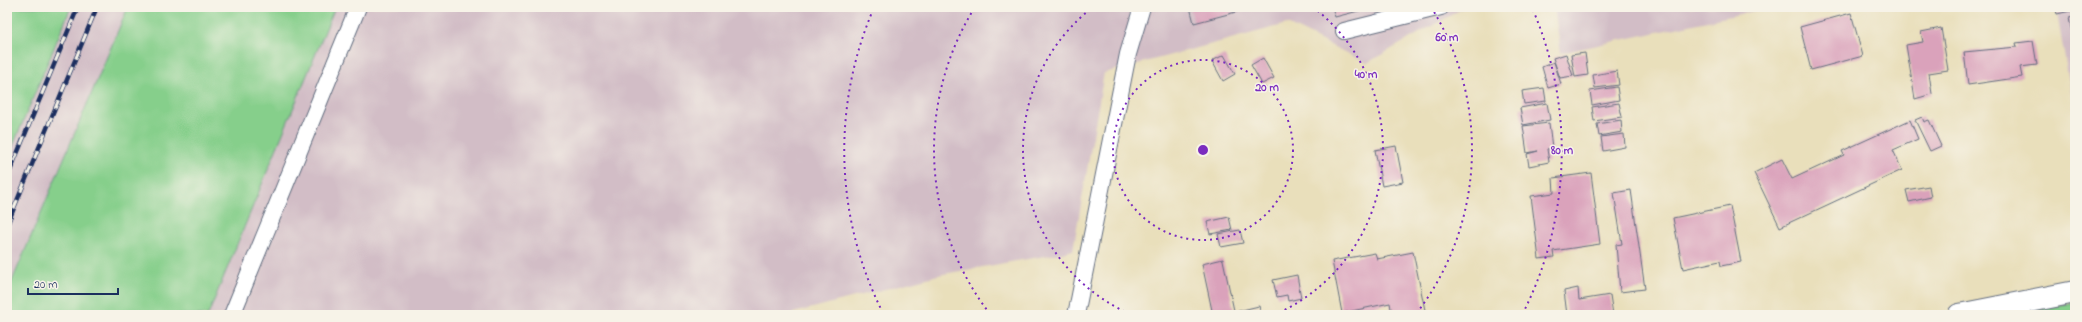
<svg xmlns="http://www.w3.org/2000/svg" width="2082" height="322" font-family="'Indie Flower',sans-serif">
<rect width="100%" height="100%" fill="#f7f3e8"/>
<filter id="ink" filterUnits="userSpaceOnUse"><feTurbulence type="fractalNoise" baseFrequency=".025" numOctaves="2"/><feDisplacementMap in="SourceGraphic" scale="8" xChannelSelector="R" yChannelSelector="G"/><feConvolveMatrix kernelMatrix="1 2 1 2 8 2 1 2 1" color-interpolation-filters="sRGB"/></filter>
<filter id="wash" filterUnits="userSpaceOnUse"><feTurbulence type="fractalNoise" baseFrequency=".012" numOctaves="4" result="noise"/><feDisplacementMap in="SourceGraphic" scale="16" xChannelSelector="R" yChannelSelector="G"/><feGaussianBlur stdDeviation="0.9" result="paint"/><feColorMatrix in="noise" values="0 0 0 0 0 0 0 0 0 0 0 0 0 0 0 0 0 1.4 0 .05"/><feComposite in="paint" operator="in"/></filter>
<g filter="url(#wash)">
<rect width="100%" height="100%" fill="#e9dfbb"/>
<path fill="#d2bdc6" d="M71 7H128L7 293V160Z
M335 7H1465L1367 63 1287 24 1104 73 1073 250 1062 253 938 275 786 315H208Z
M1554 7H1772L1561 53Z
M2055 7H2075V115L2057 14Z"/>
<path fill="#86cf8b" stroke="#507f74" d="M7 7H71L7 160Z
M128 7H335L208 315H7V293Z
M2075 302V315H2008Z"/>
<g id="blocks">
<path fill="#daa2bb" d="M1190 7H1255L1194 23Z
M1332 7H1374L1335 17Z
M2055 7H2075V10L2057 14Z
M1851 13 1863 56 1811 70 1800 27Z
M2075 17V43H2074L2069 18Z
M1941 28 1948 70 1929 73 1932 94 1915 99 1906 45 1923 42 1921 32Z
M2033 41 2037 65 2020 67 2022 77 1968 85 1964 52 2017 47 2016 43Z
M1585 53 1588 75 1575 77 1571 55Z
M1566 54 1573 76 1560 78 1553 58Z
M1224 55 1235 74 1223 81 1212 61Z
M1263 58 1274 78 1262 84 1251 65Z
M1554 62 1561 84 1548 88 1542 67Z
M1617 71 1619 85 1595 88 1593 75Z
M1617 87 1619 100 1592 105 1590 91Z
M1544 88 1546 101 1524 104 1522 91Z
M1547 103 1550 120 1523 125 1520 108Z
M1619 103 1622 117 1594 121 1592 107Z
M1922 117 1924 122 1929 120 1941 146 1930 151 1915 120Z
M1621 120 1622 132 1599 136 1597 124Z
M1910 120 1918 139 1893 150 1902 170 1780 227 1754 173 1782 159 1792 179 1844 155 1842 151Z
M1549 123 1552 148 1547 149 1549 162 1529 166 1527 154 1538 151 1527 153 1523 126Z
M1624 134 1625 147 1603 151 1601 137Z
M1396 146 1403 182 1382 186 1375 150Z
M1591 173 1600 244 1553 251 1554 257 1539 259 1531 196 1554 193 1553 178Z
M1929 186 1931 197 1909 202 1906 190Z
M1631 190 1645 289 1620 292 1616 245 1622 244 1614 193Z
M1730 206 1741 262 1721 266 1720 261 1683 269 1673 218Z
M1229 217 1232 230 1210 234 1207 222Z
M1240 230 1243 243 1221 247 1218 234Z
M1413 252 1426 315H1392L1390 303 1342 313 1332 261 1375 253 1377 259Z
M1223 259V260L1235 315H1213L1202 264Z
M1297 275 1301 298 1288 301 1287 295 1277 297 1273 280Z
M1578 288 1579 300 1610 295 1613 315H1567L1564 291Z
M1259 306 1261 315H1239L1238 311Z"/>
</g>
</g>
<g filter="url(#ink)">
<use href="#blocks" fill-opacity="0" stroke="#636d7f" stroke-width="1"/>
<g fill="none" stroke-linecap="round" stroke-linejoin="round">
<g stroke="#636d7f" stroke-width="18">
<path id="lane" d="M1344 31 1441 7
M232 315 358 7
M1076 315 1128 54 1142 7"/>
</g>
<g stroke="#636d7f" stroke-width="24">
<path id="street" d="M1959 315 2075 292"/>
</g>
<use href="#lane" stroke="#fff" stroke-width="16"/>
<use href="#street" stroke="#fff" stroke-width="22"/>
<g stroke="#1b2f5e" stroke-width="4.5">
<path id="rail" d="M7 178 78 7
M7 225 97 7"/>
</g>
<use href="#rail" stroke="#f7f3e8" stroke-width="3" stroke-dasharray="9" stroke-linecap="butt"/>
</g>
</g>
<g fill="none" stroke="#7b2cbf" stroke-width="2" stroke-dasharray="2 4">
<circle cx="1203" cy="150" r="90"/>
<path d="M1130 314A180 180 0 0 1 1093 7M1313 7A180 180 0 0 1 1276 314"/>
<path d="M990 314A269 269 0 0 1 975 7M1431 7A269 269 0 0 1 1416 314"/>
<path d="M883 313A359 359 0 0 1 873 10M1533 10A359 359 0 0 1 1523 313"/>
</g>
<circle cx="1203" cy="150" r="6" fill="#7b2cbf" stroke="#f7f3e8" stroke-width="2"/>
<g font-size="12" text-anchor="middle" font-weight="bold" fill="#7b2cbf" stroke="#f7f3e8" stroke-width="3" stroke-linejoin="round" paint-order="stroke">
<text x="1447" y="41">60 m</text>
<text x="1366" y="78">40 m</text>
<text x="1267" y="91">20 m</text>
<text x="1562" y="154">80 m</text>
</g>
<rect width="2082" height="322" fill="none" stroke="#f7f3e8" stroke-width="24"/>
<path d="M28 288v6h90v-6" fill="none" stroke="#1b2f5e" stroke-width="2"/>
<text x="34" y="288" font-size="12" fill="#1b2f5e" stroke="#f7f3e8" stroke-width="3" paint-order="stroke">20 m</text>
</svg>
